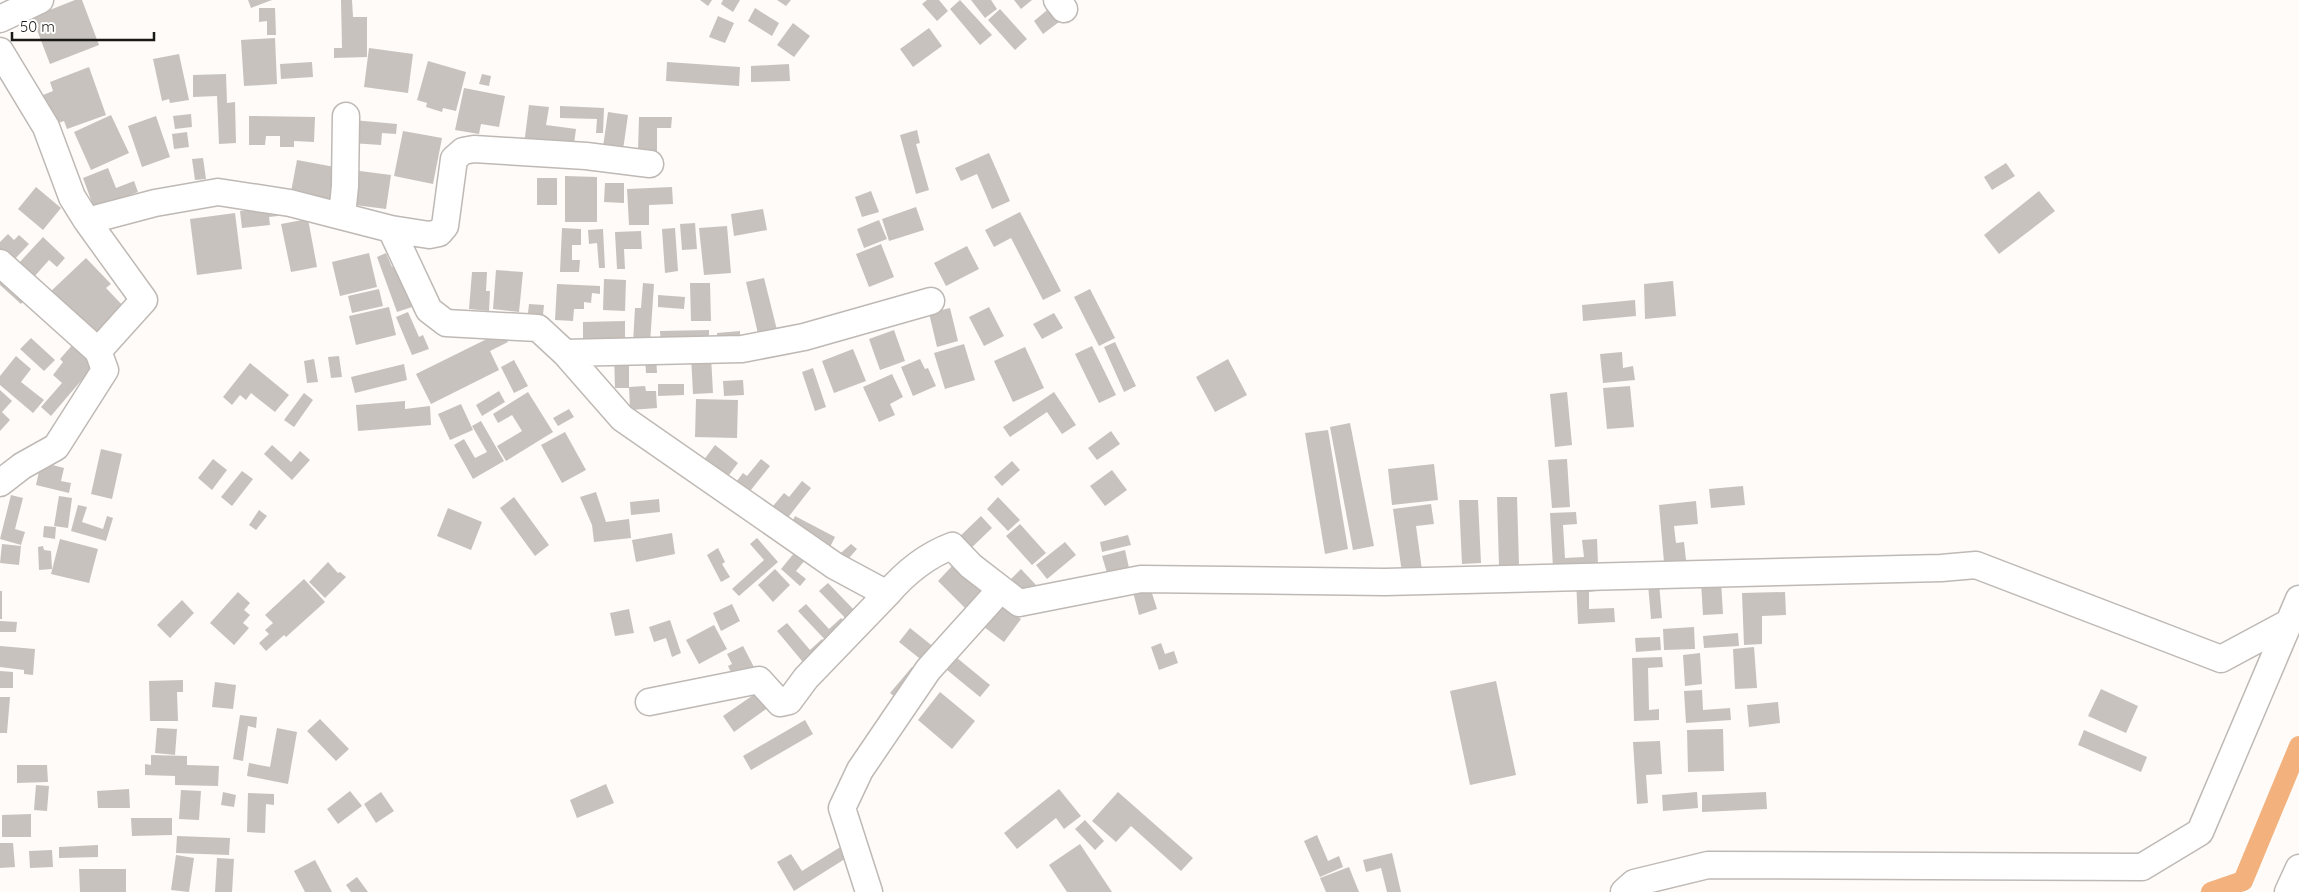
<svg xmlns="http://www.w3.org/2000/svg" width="2299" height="892" font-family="Quicksand,sans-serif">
<rect width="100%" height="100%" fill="#fefbf8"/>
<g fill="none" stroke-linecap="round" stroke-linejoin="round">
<path stroke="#f2b17d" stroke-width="20" d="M2211 892 2243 881 2299 746"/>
</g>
<path fill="#c7c2bd" d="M75 0H82L99 45 50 64 32 17Z
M248 0H272L251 8Z
M341 0H352L353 17H367V57L334 58V48H342Z
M700 0H712L708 6Z
M723 0H740L733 12 721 4Z
M777 0H791L786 6Z
M927 0H939L948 11 937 21 922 4Z
M960 0 992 35 980 45 950 9Z
M971 0H991L997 9 985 18Z
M1014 0H1032L1021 9Z
M1052 6 1063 19 1043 34 1034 21Z
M259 8H275L276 35H267V21L259 22Z
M755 8 779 23 772 36 748 21Z
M1000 9 1027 39 1015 50 988 20Z
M718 16 734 23 725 43 709 37Z
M793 23 810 36 794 57 777 45Z
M929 28 942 46 913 67 900 49Z
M275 38 277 84 244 86 241 40Z
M369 48 413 54 408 93 364 87Z
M179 54 189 100 170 103 169 99 162 101 153 59Z
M428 61 466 72 456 111 443 108 442 112 426 107 427 103 417 100Z
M312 62 313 77 281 79 280 64Z
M667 62 740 67 739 86 666 81Z
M789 64 790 81 751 82V66Z
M89 67 106 115 67 129 64 121 53 125 43 95 53 91 50 82Z
M226 74 227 103 235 102 236 143 219 144 217 96 193 97V75Z
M482 74 491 76 489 86 479 84Z
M464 88 505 96 499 127 481 124 479 134 455 130Z
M529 105 549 107 546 125 576 129 573 151 524 145Z
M560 106 604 108 603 133H596L597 119 560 118Z
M608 112 628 115 622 157 602 154Z
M191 114 192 127 175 129 173 116Z
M111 115 129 153 91 170 74 132Z
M156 116 170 157 142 167 128 126Z
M249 116 315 117 314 142 294 141V147H280V136H266L265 145H249Z
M639 117H672L671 128H657V152H638Z
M353 120 397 124 396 134 382 133 381 145 351 143Z
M917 130 920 143 916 144 929 190 916 194 900 135Z
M403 131 442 138 433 184 394 176Z
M187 132 189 147 174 149 172 134Z
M989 153 1010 201 992 209 977 174 961 181 955 168Z
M203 158 206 179 195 180 192 159Z
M297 160 340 168 334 200 291 192Z
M2006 163 2015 176 1992 190 1984 177Z
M108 168 116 188 134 181 138 192 94 208 83 178Z
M352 170 391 175 386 209 347 204Z
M565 176 597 177V222H565Z
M537 178H557V205H537Z
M605 183H624V203L604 202Z
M36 187 61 208 43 230 18 209Z
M672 187 673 204 649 205V225H629L627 189Z
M871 191 879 212 862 217 855 197Z
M2039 191 2055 211 1999 254 1984 235Z
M916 207 924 230 889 241 882 219Z
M278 208V216L269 217 270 225 242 228 240 211Z
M763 209 767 230 734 236 731 214Z
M1020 212 1061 291 1043 300 1011 238 994 247 985 230Z
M235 213 242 269 197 275 190 219Z
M308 219 317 267 291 272 281 224Z
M879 220 887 239 864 248 857 229Z
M695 223 697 249 682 250 680 224Z
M727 226 731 273 704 275 699 228Z
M562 228 581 229V245H572V260H580L579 272H560Z
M675 228 678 271 665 273 662 229Z
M603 229 605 268H599L597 243 589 244 588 230Z
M641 231 642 249H624L625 269H617L615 232Z
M8 234 14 240 19 235 29 244 13 261 0 249V242Z
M43 237 65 258 57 267 49 260 34 277 19 263Z
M881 244 894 277 869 287 856 254Z
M967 246 979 269 946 286 934 263Z
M369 253 377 287 340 296 332 262Z
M386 253 392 267 405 263 415 306 397 312 377 257Z
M86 258 111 284 106 288 127 310 96 341 49 293Z
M496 270 523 272 519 312 493 309Z
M0 271 28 295 21 304 0 285Z
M472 272H487L486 291H490L489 311 469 309Z
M764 278 778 334 759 338 746 282Z
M604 279 626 280 625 311 603 310Z
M1673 281 1676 316 1645 319 1644 284Z
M643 283 654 284 650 343H633L635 308H641Z
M690 283H710L711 321H691Z
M557 284 600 286V294L592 293 591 303 584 302V309H574L573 321 555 320Z
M379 289 383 306 352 313 348 296Z
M1090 289 1115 338 1099 346 1074 297Z
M658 295 685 297 684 309 658 307Z
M1635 300 1636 316 1583 321 1582 305Z
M529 304 544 305 543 315 528 313Z
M389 307 396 335 356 345 349 316Z
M989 307 1004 336 984 346 969 317Z
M950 308 958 341 937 347 929 313Z
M408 312 419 337 423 335 429 349 412 355 396 317Z
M1054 313 1063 328 1042 339 1033 324Z
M625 321V343L583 341V322Z
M709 330V347L661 348 660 331Z
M894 330 905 361 880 370 869 339Z
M503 331 508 342 490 351 499 370 431 404 416 374Z
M740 331V343L717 344V333Z
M31 338 55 360 44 371 20 349Z
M1115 342 1136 386 1124 392 1104 347Z
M74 343 97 362 51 416 41 407 62 383 53 375 63 362 60 359Z
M964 344 975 380 945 389 934 353Z
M1092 346 1116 395 1099 403 1075 354Z
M1025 347 1044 388 1013 402 994 361Z
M853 349 866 381 834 393 822 361Z
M1622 352 1623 368 1633 366 1635 380 1603 383 1600 354Z
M614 354H629V388H615Z
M16 356 31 369 21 382 44 400 33 413 0 385V376Z
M339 356 342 377 331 378 328 357Z
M645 356H656L657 373H646Z
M691 356H711L713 393 693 394Z
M314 359 318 382 307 383 304 361Z
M920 359 925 369 928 368 936 386 913 396 901 367Z
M1228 359 1247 395 1215 412 1196 377Z
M514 360 528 386 514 393 501 367Z
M250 363 289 395 275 412 251 393 246 400 240 395 232 405 223 397Z
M404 364 407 380 355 393 351 377Z
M813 368 826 407 815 411 802 372Z
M892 374 903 397 890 404 895 415 879 422 863 387Z
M743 380 744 395 724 396 723 381Z
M658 384H684V395L658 396Z
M645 386 646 391H656L657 408 630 410 629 387Z
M1630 386 1634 427 1607 429 1603 388Z
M0 390 12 401 2 412 10 420 0 431Z
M499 391 505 402 482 416 476 405Z
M528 392 553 432 506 461 497 446 522 431 512 415 498 423 493 414Z
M1054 392 1076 425 1062 434 1047 412 1010 437 1003 427Z
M1567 392 1572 445 1555 447 1550 394Z
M304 393 313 400 294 427 284 420Z
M696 399 738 400 737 438 695 437Z
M405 401V409L430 406 431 425 358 431 356 405Z
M461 404 473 430 450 440 438 414Z
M569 409 574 417 558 426 553 418Z
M481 421 504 461 473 479 454 445 464 439 475 458 487 452 472 426Z
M1350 423 1374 546 1353 550 1330 427Z
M1328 430 1348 549 1325 554 1305 433Z
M1111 431 1120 444 1097 460 1088 448Z
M565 432 586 470 562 483 541 445Z
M272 445 291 462 300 451 310 460 292 480 264 454Z
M715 445 738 463 723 483 700 465Z
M101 449 122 454 112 499 91 494Z
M213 459 227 470 212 490 198 478Z
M761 459 770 466 743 500 730 490 743 473 747 476Z
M1567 459 1570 507 1552 508 1548 460Z
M1012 461 1020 470 1002 486 994 477Z
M41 462 64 468 61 481 71 483 69 493 36 485Z
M1434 464 1438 500 1392 505 1388 469Z
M1112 470 1127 490 1105 506 1090 486Z
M242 471 253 479 232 506 221 497Z
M802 481 811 488 783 524 768 512 784 493 789 497Z
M1743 486 1745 505 1711 508 1709 489Z
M596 492 606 522 629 519 631 538 594 542 592 525 580 497Z
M11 495 23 498 15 529 25 532 21 545 0 539Z
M59 496 72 498 68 528 54 526Z
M514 497 549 545 535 556 500 508Z
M998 497 1020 520 1008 531 987 509Z
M1497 497H1517L1519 565 1499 566Z
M659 499 660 512 631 515 630 502Z
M1459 500H1478L1481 563 1462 564Z
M1696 501 1698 524 1674 526 1676 543 1684 542 1686 560 1664 562 1659 505Z
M1431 504 1434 524 1416 526 1422 570 1402 573 1393 509Z
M78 505 87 507 82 522 103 529 107 516 113 518 106 541 71 531Z
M448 508 482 522 471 550 437 536Z
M259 510 267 516 256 530 249 525Z
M1576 512 1577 524 1563 525 1565 558 1584 557 1582 540 1597 539 1598 565 1553 568 1550 513Z
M795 516 835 537 828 551 788 530Z
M981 516 992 528 967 552 956 540Z
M1020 524 1046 553 1032 565 1006 536Z
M44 526 56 527 55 539 43 537Z
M672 533 675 554 636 562 632 540Z
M1128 535 1131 545 1102 552 1100 542Z
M757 538 778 562 739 596 732 589 764 560 750 544Z
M60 539 98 549 89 583 51 574Z
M1065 542 1076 555 1047 579 1036 565Z
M2 544 21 546 19 565 0 563Z
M851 544 857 549 842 566 834 559Z
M43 546 44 550 51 551 52 569 39 570 38 547Z
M800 546 806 559 796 571 806 579 800 586 781 569Z
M718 548 725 562 722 564 730 577 721 582 707 555Z
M1125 550 1129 568 1107 573 1102 556Z
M328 562 338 573 340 572 346 577 325 598 309 582Z
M953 565 986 596 970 613 938 581Z
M775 569 790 585 773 602 758 585Z
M1021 569 1036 585 1023 599 1007 583Z
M1596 578 1597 591 1589 592V609L1614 608 1615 622 1578 624 1576 579Z
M304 579 325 602 286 637 284 635 266 651 259 643 269 634 265 630 273 623 265 615Z
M1721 581 1723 614 1703 615 1701 582Z
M828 583 856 612 853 626 819 591Z
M1659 583 1662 618 1651 619 1648 584Z
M1150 587 1157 609 1139 615 1133 592Z
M0 591H2V619H0Z
M238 592 250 603 244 610 250 615 243 623 249 628 234 645 210 623Z
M1785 592 1786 615 1762 616V644L1744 645 1742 593Z
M182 600 194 613 170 638 157 625Z
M997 601 1021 619 1004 642 980 624Z
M732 604 740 621 721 631 713 613Z
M806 604 829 629 841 618 849 627 830 645 798 611Z
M629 609 634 633 615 636 610 613Z
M670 620 681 653 672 657 666 638 654 642 649 627Z
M0 621 17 622 16 632H0Z
M787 623 810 650 822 639 829 648 807 667 777 631Z
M714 625 727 649 699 664 686 640Z
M1694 627 1695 649 1664 650 1663 629Z
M910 628 940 652 929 666 899 642Z
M1738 633 1739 646 1704 648 1703 636Z
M1660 637 1661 650 1636 652 1635 638Z
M1161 643 1165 654 1174 651 1178 663 1159 670 1151 647Z
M0 646 35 649 33 675 24 674V670L0 667Z
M743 646 756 671 736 682 728 666 732 664 727 654Z
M1754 647 1757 688 1735 689 1733 649Z
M951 653 990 685 980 697 941 665Z
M1700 653 1702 684 1685 686 1683 655Z
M1662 657 1663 667 1648 668 1649 710 1659 709V720L1634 721 1632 658Z
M912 667 921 674 899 700 890 693Z
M0 671 13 672V688H0Z
M183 680V692H177L178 721H150L149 681Z
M1496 681 1516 775 1470 785 1450 691Z
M215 682 236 685 233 709 212 707Z
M762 689 773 704 734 732 723 716Z
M2101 689 2138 706 2126 733 2088 716Z
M1702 690 1703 710 1730 708 1731 720 1686 723 1684 691Z
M940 692 975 721 952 749 918 720Z
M0 697H10L7 733H0Z
M1778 702 1780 723 1749 727 1747 705Z
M240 715 257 717 256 728 248 726 243 761 233 759Z
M320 719 349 749 336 761 307 731Z
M805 720 813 734 751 770 743 756Z
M157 728 177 729 175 755 155 753Z
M277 728 297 732 288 784 247 776 249 763 270 767Z
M1723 729 1724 771 1688 772 1687 730Z
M2084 730 2147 757 2141 772 2078 745Z
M1660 741 1662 774 1646 775 1648 803 1637 804 1633 742Z
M151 755 187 756V765L219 766 218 786 175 785V776L145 775V764L151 765Z
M17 765H47L48 782 17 783Z
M606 784 614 803 577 818 570 800Z
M36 785 49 786 47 811 34 810Z
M129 789 130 808H98L97 791Z
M1059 789 1081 816 1064 829 1056 818 1017 849 1004 833Z
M181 790 201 791 199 820 179 819Z
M350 791 362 806 338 824 327 809Z
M223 792 236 795 234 807 221 805Z
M381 792 394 811 376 823 364 804Z
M1118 792 1193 858 1181 871 1131 826 1116 842 1092 821Z
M1697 792 1698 808 1663 811 1662 795Z
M1766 792 1767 809 1702 812V795Z
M248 793 274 794V805L266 804 265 833 247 832Z
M31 814V837H2V815Z
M131 818H172V835L132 836Z
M1085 820 1104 841 1095 850 1075 829Z
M1317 835 1328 861 1339 856 1343 867 1320 877 1304 841Z
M177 836 230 838 229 855 176 853Z
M0 843H13L15 867 0 868Z
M1080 844 1112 892H1067L1049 865Z
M98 845V857L59 858V847Z
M842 846 848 857 794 891 777 862 791 854 802 871Z
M52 850 53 867 30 868 29 851Z
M1392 853 1401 892H1387L1381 868 1366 872 1363 860Z
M176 855 194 858 189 892 171 890Z
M217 858 234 859 232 892H215Z
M315 860 332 892H305L294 871Z
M1349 867 1359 892H1326L1320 878Z
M79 869H126V892H80Z
M357 877 368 892H351L346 885Z"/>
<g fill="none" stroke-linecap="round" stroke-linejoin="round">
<g stroke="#bfb9b5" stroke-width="29">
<path id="minor" d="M1057 0 1064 9
M0 19 40 0
M0 51 46 127 72 197 87 221
M342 216 345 186 346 116
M391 229 429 235 439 233 445 226 454 159 463 151 474 149 586 156 650 164
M0 263 98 351 105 370 56 447 22 466 0 483
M98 351 144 300 87 221 155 203 218 192 290 203 391 229 429 310 446 323 538 328 565 353 622 418 835 566 887 594C905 573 925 556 952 546L971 566 1019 603 1141 579 1385 582 1941 568 1976 565 2221 659 2288 623
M565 353 742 349 804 337 931 301
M649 702 759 680 780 703 789 701 806 678 887 594
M869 892 842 808 860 770 928 670 1000 590
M1624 892 1634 883 1708 865 2142 867 2200 832 2299 599
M2288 892 2299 868"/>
</g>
<use href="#minor" stroke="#fff" stroke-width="26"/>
</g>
<path d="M12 32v8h142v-8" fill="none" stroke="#1a1817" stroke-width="2.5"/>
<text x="20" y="32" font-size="15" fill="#1a1817" stroke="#ffffff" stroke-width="4" paint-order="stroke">50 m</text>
</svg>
